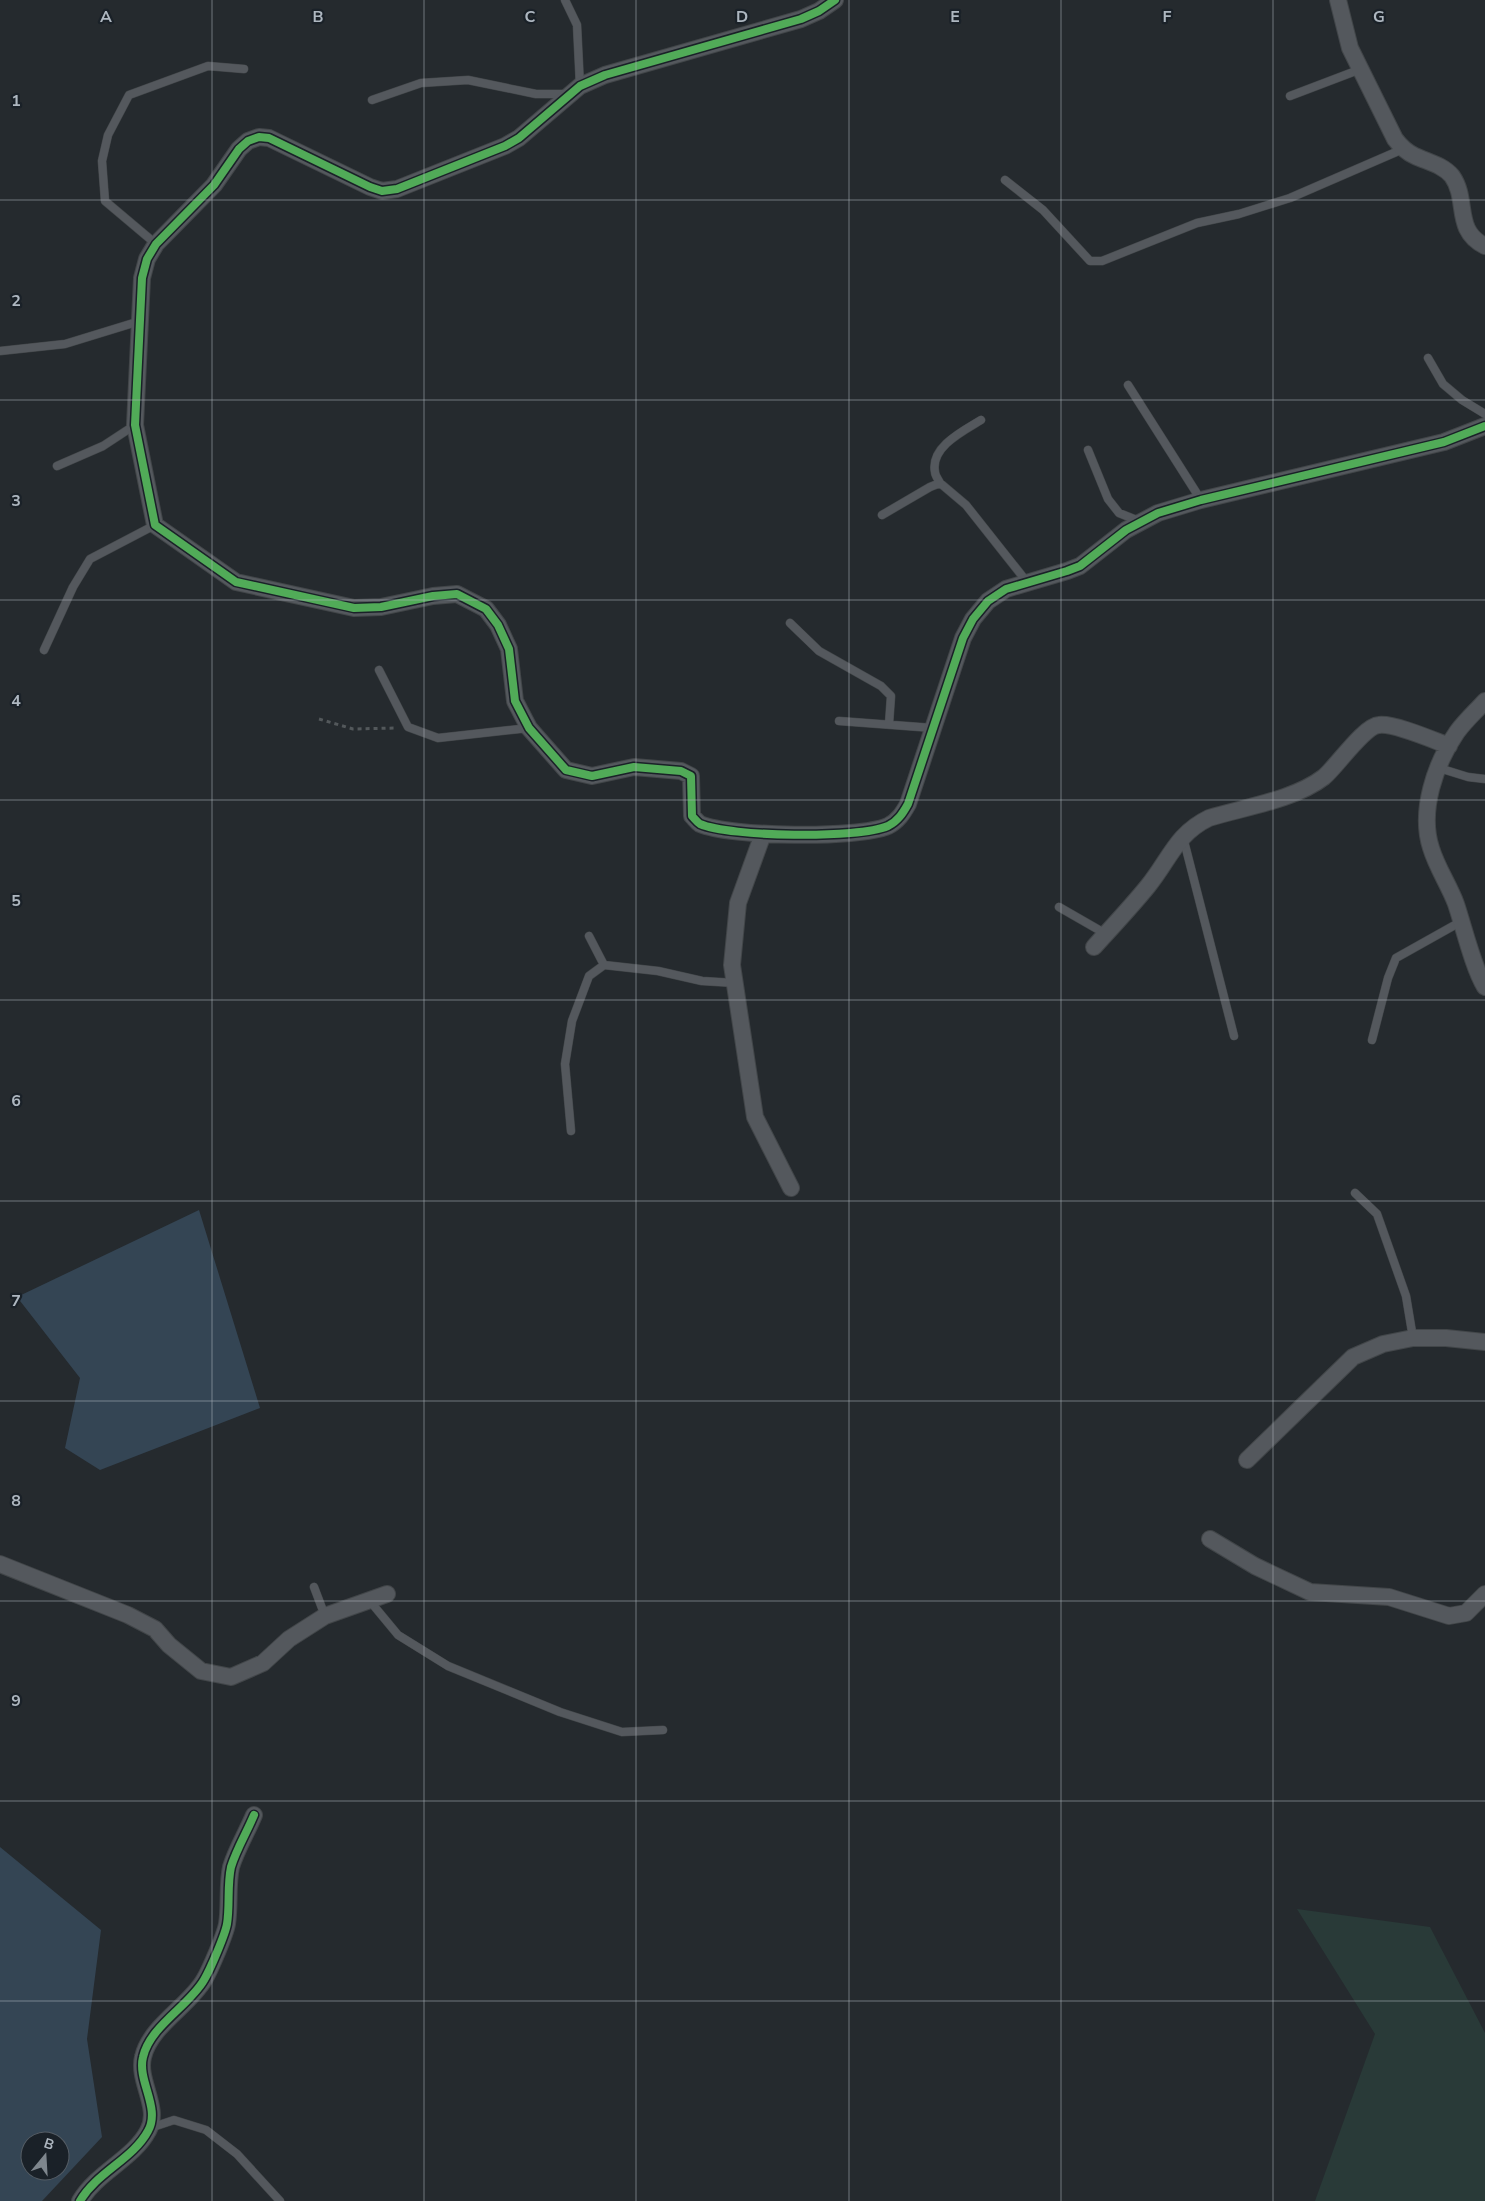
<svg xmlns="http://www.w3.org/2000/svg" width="1485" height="2201" font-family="'Nunito Sans',sans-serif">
<rect width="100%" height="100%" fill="#252a2e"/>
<path fill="#293a38" d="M1297 1909 1430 1927 1485 2033V2201H1315L1375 2034Z"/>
<path fill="#344554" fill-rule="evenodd" d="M199 1210 260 1408 100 1470 65 1448 80 1378 17 1297Z
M0 1847 101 1930 87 2039 102 2137 42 2201H0ZM30 2141H60V2171H30Z"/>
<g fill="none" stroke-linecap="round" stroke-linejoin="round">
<g stroke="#424649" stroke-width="9">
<path id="service" d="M565 0 577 25 580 86
M1290 96 1361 69
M372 100 421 83 468 80 536 94H567
M1005 180 1043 210 1090 261H1102L1197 223 1239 214 1290 198 1403 149
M156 244 105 201 102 161 108 135 129 95 208 66 244 69
M0 351 65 344 140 321
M1428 358 1443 384 1462 400 1485 414
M1128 385 1201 500
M1088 450 1108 499 1119 513 1139 521
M57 466 103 446 135 425
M940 483C939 480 935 476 935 472 930 447 963 431 981 420
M882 515 930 487 940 483 966 505 1027 582
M790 623 819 651 881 686 891 696 889 724
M44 650 73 587 90 559 155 525
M379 670 408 727 438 738 529 728
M839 721 933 728
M1439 768 1468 777 1485 779
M1183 837 1234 1036
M1059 907 1106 934
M589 936 604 965
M1372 1040 1388 978 1396 958 1462 921
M571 1131 565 1064 572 1021 589 976 604 965 658 971 702 981 735 983
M1355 1193 1377 1214 1406 1296 1413 1338
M314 1587 325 1616
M369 1600 398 1635 448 1666 560 1712 622 1732 663 1730
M150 2128 174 2120 206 2130 237 2154 280 2201"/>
</g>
<g stroke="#424649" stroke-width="18">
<path id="minor" d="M835 0 819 11 801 19 605 75 580 86 519 138 505 146 397 189 382 191 370 187 269 138 259 137 248 141 239 149 214 185 156 244 147 259 142 278 135 425 155 525 236 582 354 608 381 607 433 596 457 594 486 609 498 625 509 649 515 701 529 728 566 770 592 776 634 767 681 771 691 776 692 816C695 819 697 822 700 824 730 837 858 839 888 826 898 821 903 813 908 804L963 638 973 619 988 601 1006 589 1067 571 1080 566 1126 530 1158 513 1201 500 1444 442 1485 426
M1338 0 1350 48 1395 139C1401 147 1406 152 1415 156 1428 162 1443 165 1452 176 1469 200 1453 230 1485 246
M1485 701C1476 711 1465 721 1457 732 1435 764 1419 811 1431 848 1437 868 1449 885 1456 904 1464 928 1473 967 1485 987
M763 834 738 903 732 965 755 1117 791 1188
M1094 947C1112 927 1131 907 1148 886 1170 859 1176 834 1209 818 1245 807 1294 800 1324 777 1337 766 1364 726 1379 725 1394 723 1433 740 1449 746
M1247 1460 1353 1357 1383 1344 1413 1338H1446L1485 1342
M1210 1539 1255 1566 1310 1592 1389 1597 1449 1616 1466 1613 1485 1594
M0 1564 128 1615 155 1629 169 1645 201 1671 231 1677 263 1663 289 1639 325 1616 387 1594
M80 2201C97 2172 133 2159 148 2131 161 2108 137 2081 143 2057 150 2026 189 2006 204 1980 210 1970 225 1935 227 1924 230 1906 227 1885 231 1867 236 1850 247 1832 254 1815"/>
</g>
<path stroke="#53585b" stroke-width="3" stroke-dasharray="4 4" stroke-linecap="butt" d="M319 719 353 729 395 728"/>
<use href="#service" stroke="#54585d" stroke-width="8"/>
<use href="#minor" stroke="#54585d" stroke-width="16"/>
<g stroke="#1a2128" stroke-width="11">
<path id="cycleway" d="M835 0 819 11 801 19 605 75 580 86 519 138 505 146 397 189 382 191 370 187 269 138 259 137 248 141 239 149 214 185 156 244 147 259 142 278 135 425 155 525 236 582 354 608 381 607 433 596 457 594 486 609 498 625 509 649 515 701 529 728 566 770 592 776 634 767 681 771 691 776 692 816C695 819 697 822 700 824 730 837 858 839 888 826 898 821 903 813 908 804L963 638 973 619 988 601 1006 589 1067 571 1080 566 1126 530 1158 513 1201 500 1444 442 1485 426
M80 2201C97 2172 133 2159 148 2131 161 2108 137 2081 143 2057 150 2026 189 2006 204 1980 210 1970 225 1935 227 1924 230 1906 227 1885 231 1867 236 1850 247 1832 254 1815"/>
</g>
<use href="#cycleway" stroke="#51ab58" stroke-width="8"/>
</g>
<path fill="none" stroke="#aeb7c0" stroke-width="1" stroke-opacity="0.55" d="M212 0V2201M424 0V2201M636 0V2201M849 0V2201M1061 0V2201M1273 0V2201M0 200H1485M0 400H1485M0 600H1485M0 800H1485M0 1000H1485M0 1201H1485M0 1401H1485M0 1601H1485M0 1801H1485M0 2001H1485"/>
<g font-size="16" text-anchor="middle" font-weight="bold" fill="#aeb7c0" stroke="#1a2128" stroke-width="4.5" stroke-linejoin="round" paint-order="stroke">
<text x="106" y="22">A</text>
<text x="318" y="22">B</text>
<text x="530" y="22">C</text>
<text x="742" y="22">D</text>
<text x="955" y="22">E</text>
<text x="1167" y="22">F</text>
<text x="1379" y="22">G</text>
<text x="16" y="106">1</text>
<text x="16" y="306">2</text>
<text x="16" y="506">3</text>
<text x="16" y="706">4</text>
<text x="16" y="906">5</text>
<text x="16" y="1106">6</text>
<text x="16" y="1306">7</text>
<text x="16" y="1506">8</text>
<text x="16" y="1706">9</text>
</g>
<g transform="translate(45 2156) rotate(18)"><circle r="24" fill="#1a2128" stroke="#555d65"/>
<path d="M0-4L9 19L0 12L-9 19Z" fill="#7e868d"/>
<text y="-8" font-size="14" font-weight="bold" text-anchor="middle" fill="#aeb7c0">B</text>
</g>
</svg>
